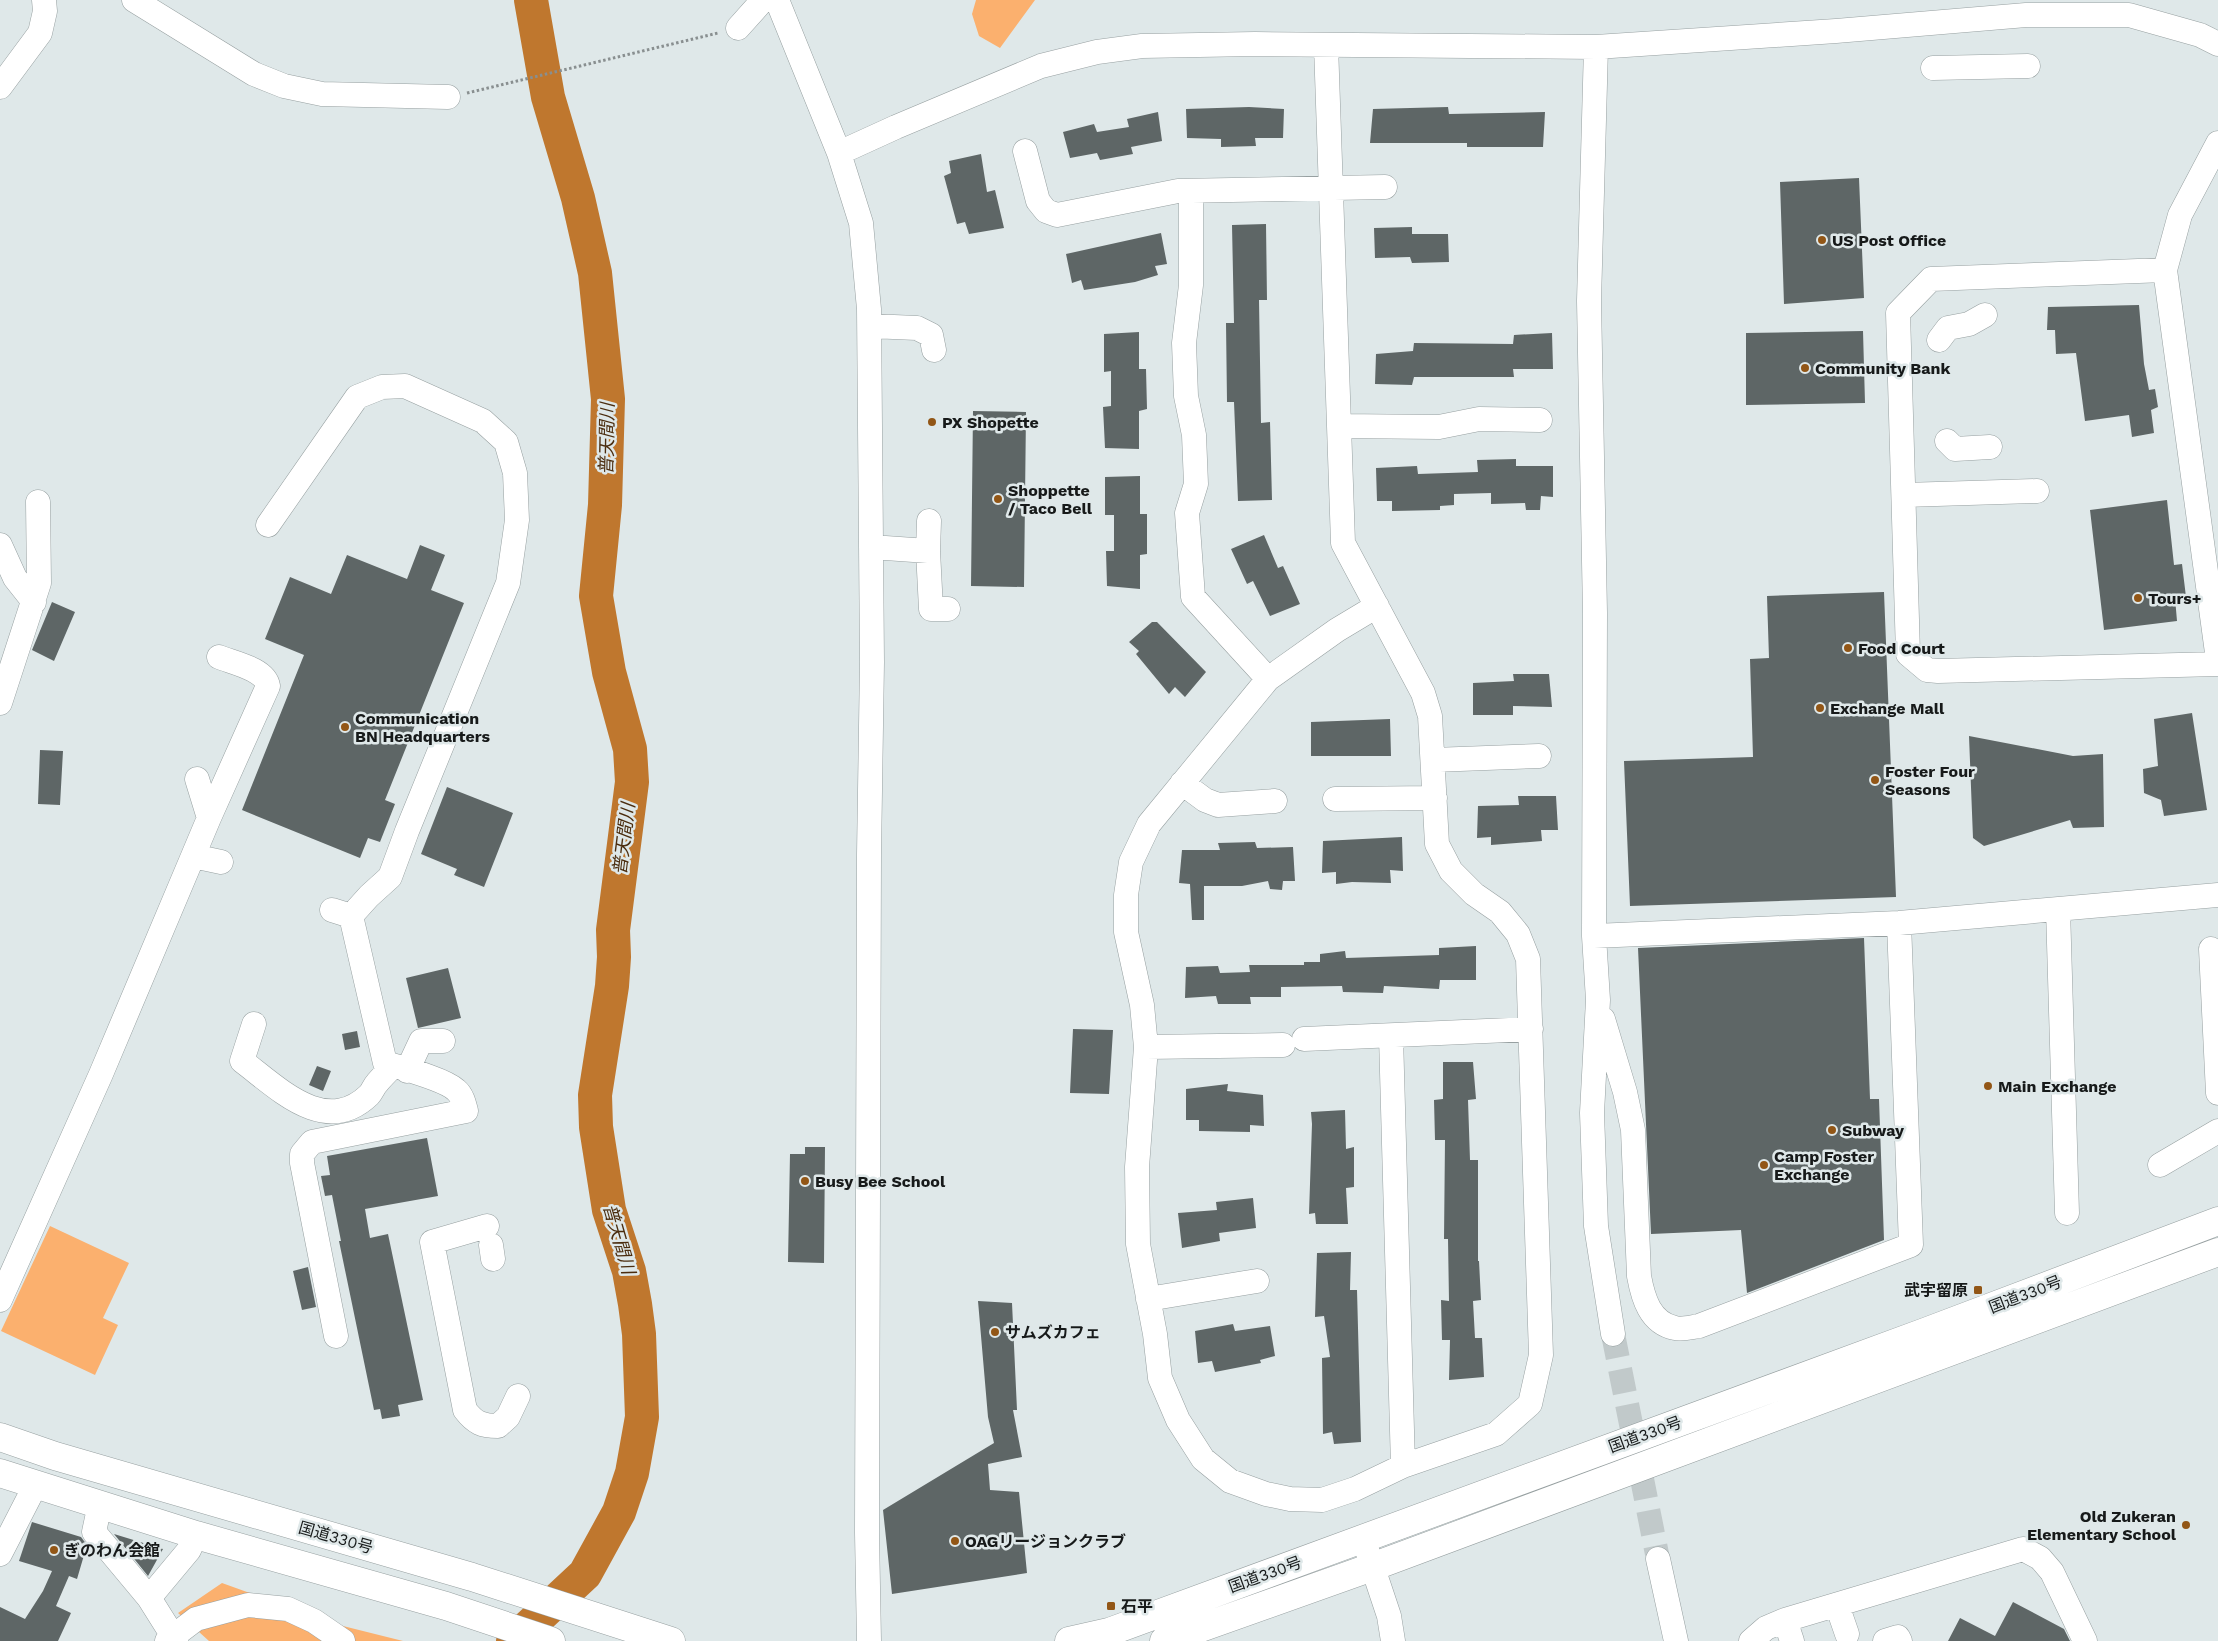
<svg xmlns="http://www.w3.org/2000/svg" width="2218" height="1641" font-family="'Work Sans','Noto Sans JP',sans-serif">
<rect width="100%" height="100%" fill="#dfe8e9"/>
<path fill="#fbb06e" d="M976 0H1035L1000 48 979 36 972 14Z
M50 1226 129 1263 103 1318 118 1325 95 1375 1 1331Z
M222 1583 339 1625 403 1641H209L178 1613Z"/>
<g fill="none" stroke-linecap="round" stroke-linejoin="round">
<path stroke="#bf772e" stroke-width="34" d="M513 1641 585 1574 619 1512 632 1473 642 1417 639 1334 635 1304 629 1271 609 1210 596 1127 595 1095 612 986 614 957 613 930 632 782 630 749 609 672 596 596 605 505 608 399 595 273 578 198 548 97 531 0"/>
</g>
<path fill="#5e6666" d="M1249 107 1284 109 1283 138H1255L1256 146 1221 147V139L1187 138 1186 109Z
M1448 107 1449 114 1545 112 1543 147H1467V143H1370L1373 109Z
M1158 112 1162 141 1131 147 1133 154 1100 160 1097 153 1070 158 1063 132 1094 124 1097 132 1129 127 1127 119Z
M981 154 987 192 995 190 1004 228 969 234 965 222 957 224 944 176 951 173 949 161Z
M1859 178 1864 298 1784 304 1780 182Z
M1266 224 1267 300H1259L1261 423 1270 422 1272 500 1238 501 1234 402H1227L1226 323H1234L1232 225Z
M1412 227V234H1448L1449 262 1412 263 1410 257 1375 258 1374 228Z
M1161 233 1167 264 1155 266 1158 275 1135 282 1084 290 1081 280 1072 283 1066 254Z
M2139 305 2144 364 2149 390 2155 389 2158 407 2151 410 2154 433 2132 437 2129 415 2085 421 2076 353 2056 354 2055 330H2047L2048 307Z
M1863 331 1865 403 1746 405V333Z
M1139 332V369H1146L1147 409 1139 411V449L1105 448 1103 407 1111 406V371L1104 372V334Z
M1552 333 1553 369H1513L1514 377H1414L1412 385 1375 384 1376 354 1413 351 1414 343 1513 344 1514 335Z
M973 411 1026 412 1024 587 971 586Z
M1516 459V466H1553V497L1541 496 1540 510H1526L1525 503 1491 504V493L1454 494V505L1440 506V510L1392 511V501H1377L1376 468 1417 466 1418 474 1478 472 1477 460Z
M1140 476V514H1147V554L1140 555V589L1107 586 1106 551H1114V515H1105V477Z
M2167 500 2174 565 2182 564 2186 597 2175 598 2177 621 2104 630 2090 510Z
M1264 535 1278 568 1283 566 1300 604 1270 616 1253 581 1247 584 1231 549Z
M420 545 445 555 431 590 464 603 385 800 395 804 380 842 368 838 360 858 242 810 304 655 265 639 290 577 331 594 347 555 407 579Z
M1884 592 1896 897 1630 906 1624 761 1753 757 1750 659 1769 658 1767 596Z
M52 602 75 612 54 661 32 650Z
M1152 622H1157L1206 672 1185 697 1175 687 1169 694 1136 654 1139 651 1129 642Z
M1513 674H1549L1552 707 1513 706V715H1473V683L1514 681Z
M2192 713 2207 810 2164 816 2161 800 2144 793 2143 769 2158 766 2154 719Z
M1390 719 1391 756H1311V722Z
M1969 736 2073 756 2103 754 2104 827 2073 828 2070 820 1984 846 1973 838Z
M40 750 63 751 60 805 38 804Z
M447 787 513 813 484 887 454 875 457 869 421 854Z
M1518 796H1556L1558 830H1541L1542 841 1491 845V837L1477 838 1478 806 1519 805Z
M1402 837 1403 871 1390 870 1391 883 1352 882 1336 884V872L1322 873 1323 841Z
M1255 842 1257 848 1293 847 1295 881H1283L1282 890 1270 889 1268 881 1242 886H1204V920H1192L1190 884 1179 883 1182 850H1220L1218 843Z
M1864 938 1870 1099H1879L1884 1240 1747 1293 1741 1230 1651 1234 1638 948Z
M1476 946V980H1440L1439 989 1384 986 1383 993 1343 992 1342 986 1281 987V997H1250L1251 1004H1218L1216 996 1185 998 1186 967 1218 966 1220 973 1250 972 1249 965H1304V962H1320V954L1345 951 1346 958 1439 955V948Z
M448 968 461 1018 418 1028 406 978Z
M1073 1029 1113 1030 1109 1094 1070 1093Z
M357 1031 360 1047 345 1050 342 1034Z
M1443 1062H1473L1476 1099 1468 1100 1470 1160H1478V1261H1479L1481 1300 1473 1301 1475 1338H1482L1484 1377 1449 1380 1450 1340H1442L1441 1300 1449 1301 1448 1239H1444L1445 1140H1435L1434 1100 1443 1099Z
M317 1066 331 1071 323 1091 309 1085Z
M1228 1084 1227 1091 1263 1095 1264 1126 1250 1125V1132L1199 1131V1120H1186V1089Z
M1345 1110 1346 1149 1354 1147V1187L1346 1188 1348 1224H1316L1315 1213 1309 1214 1312 1124 1311 1112Z
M427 1138 438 1196 365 1209 370 1238 388 1234 423 1400 398 1405 400 1416 382 1419 380 1409 374 1410 339 1241H341L332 1195 325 1196 321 1176 330 1175 327 1156Z
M805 1147H825L824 1263 788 1262 790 1154H805Z
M1253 1198 1256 1228 1219 1233 1220 1241 1182 1248 1178 1213 1217 1210 1216 1202Z
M1351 1252 1350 1290H1357L1361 1442 1334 1444 1332 1432 1323 1434 1322 1358 1330 1357 1324 1316 1315 1317 1317 1253Z
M308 1267 316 1307 302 1310 293 1271Z
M978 1301 1012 1303 1017 1410H1013L1022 1457 988 1464 990 1490 1019 1492 1027 1573 892 1594 883 1510 994 1443 988 1417Z
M1233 1324 1235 1331 1270 1326 1275 1356 1260 1360 1261 1363 1215 1372 1212 1361 1198 1363 1195 1331Z
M32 1522 81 1537 87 1545 77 1579 69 1576 56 1606 71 1613 58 1641H0V1607L25 1619 43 1591 52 1571 19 1561Z
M114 1534 163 1549 148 1576Z
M2013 1602 2064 1629 2070 1641H1948L1960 1618 1995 1636Z"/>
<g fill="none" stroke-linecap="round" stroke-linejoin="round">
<path stroke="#c1c9ca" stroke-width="24" stroke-dasharray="24 12" stroke-linecap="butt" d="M1613 1334 1658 1559"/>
<g stroke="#97a0a1" stroke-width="25">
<path id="minor" d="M134 0 254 74 284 86 322 94 448 97
M777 0 839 153 861 223 869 309 872 662 869 855 867 1533 869 1641
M738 28 763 0
M1326 45 1343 543 1423 693 1430 716 1437 844 1451 871 1474 894 1500 912 1518 934 1528 959 1541 1355 1530 1404 1496 1434 1403 1466 1355 1489 1322 1500 1290 1499 1266 1494 1230 1481 1203 1459 1178 1420 1160 1378 1155 1334 1138 1244 1137 1167 1146 1047 1142 1005 1126 932V895L1131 862 1149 824 1268 679 1337 630 1377 606
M1596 47 1589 301 1595 613 1594 936 1598 1000 1592 1113 1596 1226 1613 1334
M1933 68 2028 66
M0 87 40 33 45 11 44 0
M2218 143 2180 215 2165 270 2218 660
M1025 151 1038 201 1046 211 1057 215 1178 191 1385 187
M839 153 896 127 1041 66 1097 52 1142 46 1255 44 1596 47 1836 31 2026 15H2129L2200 35 2218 44
M1191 192V285L1184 343 1186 396 1194 435 1196 484 1187 513 1193 597 1268 679
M2165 270 1931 279 1898 313 1908 654 1927 670 1938 671 2218 664
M870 326 917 328 931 335 934 350
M1939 340 1948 328 1969 324 1985 315
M1339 426 1439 427 1479 419 1540 420
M1947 441 1955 449 1990 447
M1904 495 2037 491
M268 525 357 397 382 387 405 386 483 421 506 442 515 473 517 520 508 583 407 831 390 877 369 896 351 916 332 910
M0 545 15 578 34 602
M871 547 928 551 929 521
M928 551 931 609H948
M0 703 39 583 38 502
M1433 760 1539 756
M197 779 209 818 193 856 221 862
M1182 783 1205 800 1218 805 1275 801
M1335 799 1435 798
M209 818 268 686C265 669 234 663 219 657
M2058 909 2067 1213
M1594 936 1899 923 2218 895
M2211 949 2218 1093
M1603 1019 1625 1092 1633 1130 1639 1276C1643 1298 1650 1323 1675 1328 1682 1330 1692 1327 1699 1326L1911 1245 1899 923
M254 1024 242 1061C278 1088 325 1137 369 1095 372 1092 374 1086 377 1083 382 1077 388 1071 393 1066
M1391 1036 1403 1466
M1304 1039 1531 1029
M1146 1047 1283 1045
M407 1071 421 1041H443
M2160 1165 2218 1131
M487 1226 432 1242 465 1410C475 1423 482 1426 498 1426L508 1417 518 1396
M491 1245 493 1259
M1148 1299 1257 1281
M0 1300 101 1074 193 856
M336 1336 302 1163V1154L312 1142 466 1111C464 1103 462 1095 456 1090 444 1079 401 1068 385 1063L351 916
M100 1504 94 1532 149 1598 189 1550 196 1535
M1363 1538 1389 1616 1393 1641
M0 1554 36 1484
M1658 1559 1676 1641
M149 1598 176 1641
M1837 1605 1847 1634
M1785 1620 1792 1641
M167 1641 196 1619 248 1605 288 1609 314 1621 343 1641
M1751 1641 1766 1628 1785 1620 2023 1549 2040 1558 2052 1572 2085 1641
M1885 1641 1898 1637 1900 1641"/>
</g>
<g stroke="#97a0a1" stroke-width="29">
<path id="highway" d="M0 1437 55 1456 472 1577 671 1641
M0 1473 196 1535 446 1606 551 1641
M1069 1641 1109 1632 1925 1332 2218 1221
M1164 1641 1372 1567 2218 1252"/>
</g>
<path stroke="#898f90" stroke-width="3" stroke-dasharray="2.5 2.5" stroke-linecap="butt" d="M467 93 718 33"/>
<use href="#minor" stroke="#fff" stroke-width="24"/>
<use href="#highway" stroke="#fff" stroke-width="28"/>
</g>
<g fill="#925616" stroke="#dfe8e9" stroke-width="2">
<circle cx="1822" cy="240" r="5"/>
<circle cx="1805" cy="368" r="5"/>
<circle cx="932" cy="422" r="5"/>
<circle cx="998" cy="499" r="5"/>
<circle cx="2138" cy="598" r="5"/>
<circle cx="1848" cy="648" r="5"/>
<circle cx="1820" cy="708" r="5"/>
<circle cx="345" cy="727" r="5"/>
<circle cx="1875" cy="780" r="5"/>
<circle cx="1988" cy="1086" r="5"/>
<circle cx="1832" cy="1130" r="5"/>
<circle cx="1764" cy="1165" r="5"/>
<circle cx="805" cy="1181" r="5"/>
<rect x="1973" y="1285" width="10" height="10" rx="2.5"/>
<circle cx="995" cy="1332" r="5"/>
<circle cx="2186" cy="1525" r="5"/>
<circle cx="955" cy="1541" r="5"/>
<circle cx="54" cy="1550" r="5"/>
<rect x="1106" y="1601" width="10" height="10" rx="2.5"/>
</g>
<g text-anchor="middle" stroke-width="5" stroke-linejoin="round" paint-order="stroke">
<g font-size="16" font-weight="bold" fill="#171a1a" stroke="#dfe8e9" text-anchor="start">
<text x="1832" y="246">US Post Office</text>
<text x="1815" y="374">Community Bank</text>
<text x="942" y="428">PX Shopette</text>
<text x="1008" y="496">Shoppette<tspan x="1008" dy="18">/ Taco Bell</tspan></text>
<text x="2148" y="604">Tours+</text>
<text x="1858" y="654">Food Court</text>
<text x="1830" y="714">Exchange Mall</text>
<text x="355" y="724">Communication<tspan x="355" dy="18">BN Headquarters</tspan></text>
<text x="1885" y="777">Foster Four<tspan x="1885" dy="18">Seasons</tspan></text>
<text x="1998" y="1092">Main Exchange</text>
<text x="1842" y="1136">Subway</text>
<text x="1774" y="1162">Camp Foster<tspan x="1774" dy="18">Exchange</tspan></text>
<text x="815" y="1187">Busy Bee School</text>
<text x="1968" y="1296" text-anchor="end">武宇留原</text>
<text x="1005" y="1338">サムズカフェ</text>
<text x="2176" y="1522" text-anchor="end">Old Zukeran<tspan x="2176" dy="18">Elementary School</tspan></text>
<text x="965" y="1547">OAGリージョンクラブ</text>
<text x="64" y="1556">ぎのわん会館</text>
<text x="1121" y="1612">石平</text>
</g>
<g font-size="16" fill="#171a1a" stroke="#dfe8e9">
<text transform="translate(2025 1294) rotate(-21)" y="6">国道330号</text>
<text transform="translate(1645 1434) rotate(-20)" y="6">国道330号</text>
<text transform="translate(336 1537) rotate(16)" y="6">国道330号</text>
<text transform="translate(1265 1574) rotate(-20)" y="6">国道330号</text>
</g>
<g font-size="18" font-style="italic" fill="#4b2d0f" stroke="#dfe8e9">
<text transform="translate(607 439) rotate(-89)" y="6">普天間川</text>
<text transform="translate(624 839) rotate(-83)" y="6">普天間川</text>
<text transform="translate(619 1239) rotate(74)" y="6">普天間川</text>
</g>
</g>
</svg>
